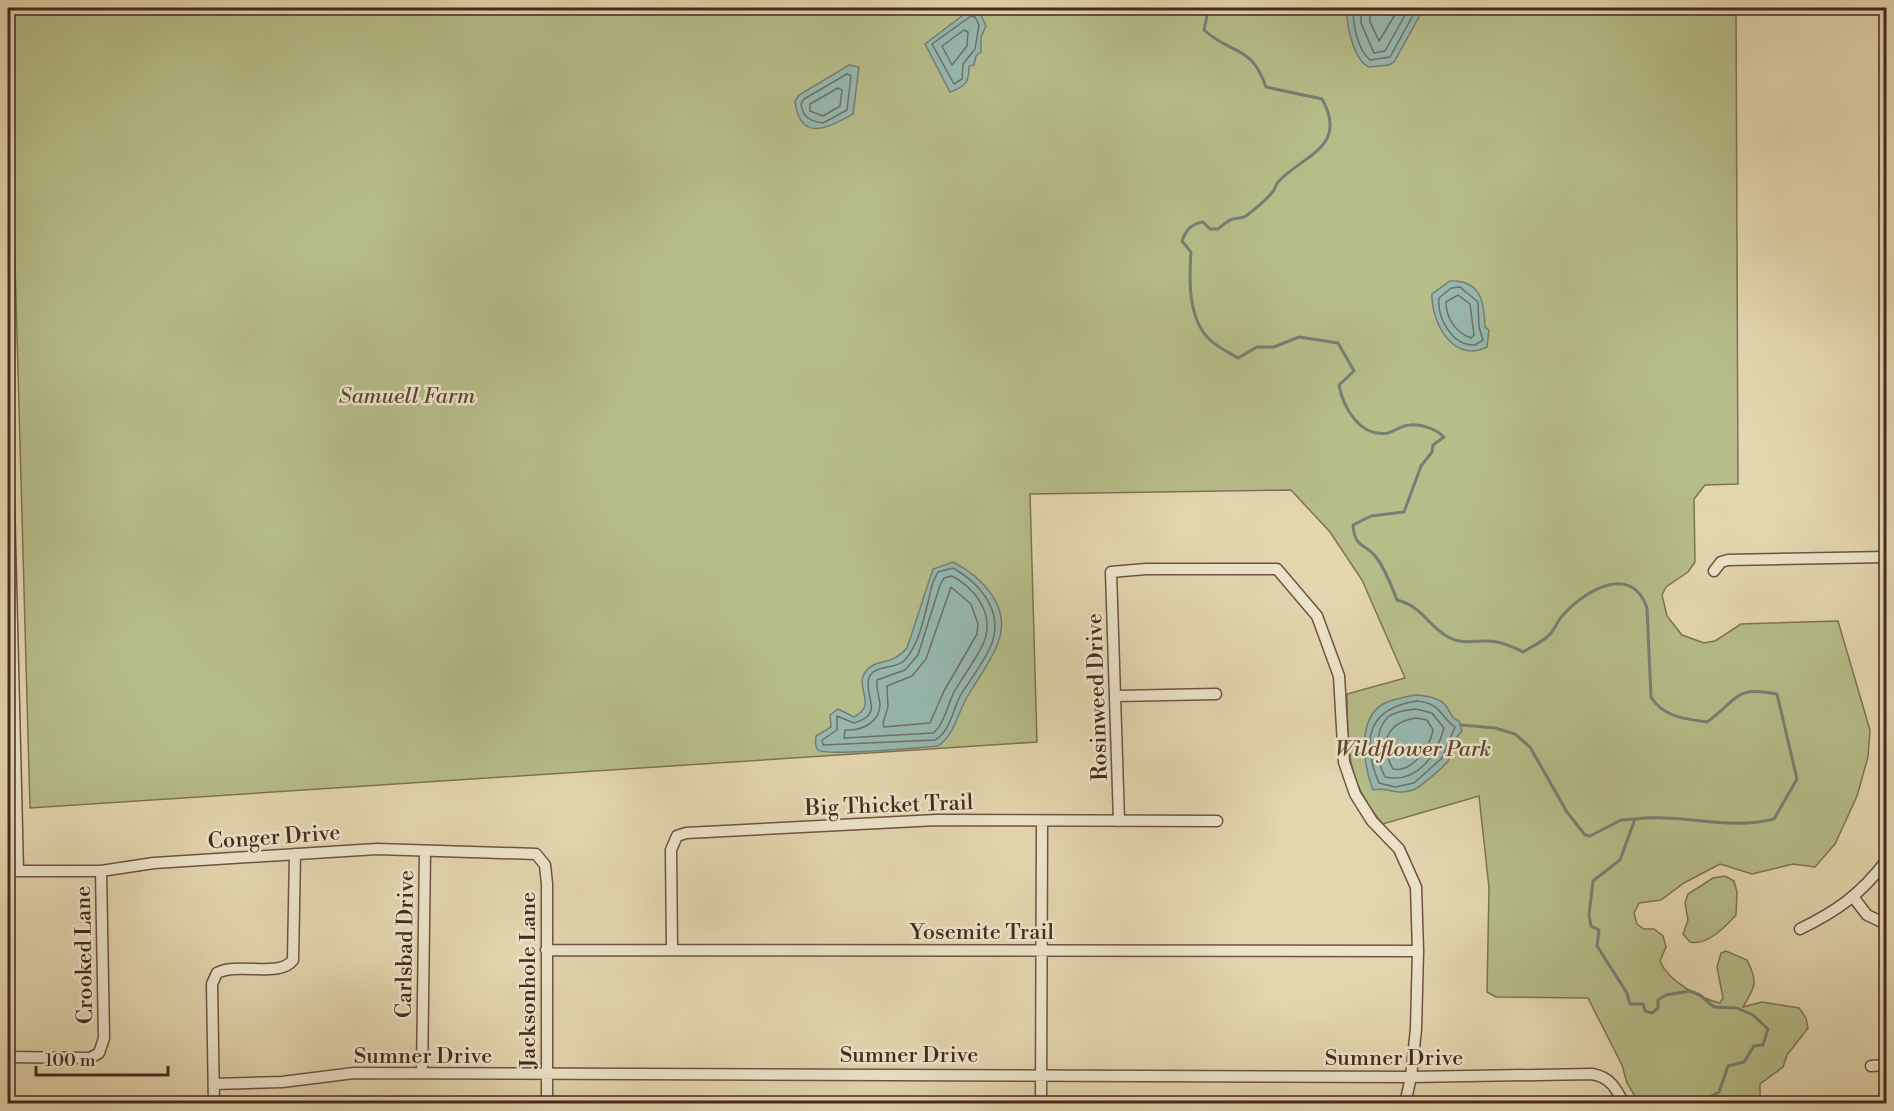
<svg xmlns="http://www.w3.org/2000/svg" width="1894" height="1111" font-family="'Libre Bodoni',serif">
<rect width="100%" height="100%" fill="#e4d6af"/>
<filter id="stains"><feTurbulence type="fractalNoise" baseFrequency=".00333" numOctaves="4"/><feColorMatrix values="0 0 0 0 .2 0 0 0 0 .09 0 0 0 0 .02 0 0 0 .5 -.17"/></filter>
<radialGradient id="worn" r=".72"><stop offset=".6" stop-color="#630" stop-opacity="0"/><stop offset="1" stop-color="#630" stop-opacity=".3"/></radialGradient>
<path fill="#b6bd89" stroke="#7e7352" stroke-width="1.5" d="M8 8H1736L1738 484 1705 485 1694 499 1695 562 1688 572 1666 587 1662 595 1667 616 1682 635 1704 643 1715 641 1741 624 1838 621 1870 730 1868 757 1857 796 1835 844 1815 867 1793 864 1752 874 1720 864 1684 883 1661 900 1639 903 1634 913 1637 924 1644 929H1654L1663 936 1666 947 1660 961C1669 982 1699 998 1720 1003L1723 998 1717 967 1721 953 1726 951 1747 960C1758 982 1756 986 1743 1007L1762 1002 1799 1008 1806 1018 1808 1028 1787 1055 1783 1067 1760 1084V1103H1639L1627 1083 1622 1065 1588 998 1496 997 1487 992 1489 888 1479 796 1383 824C1345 780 1348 749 1347 694L1405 678 1362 580 1330 532 1291 490 1030 494 1037 742 30 808Z
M1725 876 1734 881 1737 892 1736 915C1725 927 1707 946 1690 942L1683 934 1688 920 1685 903 1688 894 1713 878Z"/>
<path fill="#96b8b0" stroke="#767f75" stroke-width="1.5" d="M1347 8H1424L1394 62 1389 65 1369 67C1353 60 1346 23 1347 8Z
M970 10 979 11 986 26 981 37V52L976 56 974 65 969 66C969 83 966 86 950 92L925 44Z
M849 65 859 67 853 114C829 127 800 144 795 101L799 95Z
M1450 281C1481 280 1484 301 1485 327L1489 330 1487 347C1453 364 1431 322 1432 294Z
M953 562C982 577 1012 607 998 643 991 662 976 681 966 699 957 716 954 735 938 746 921 747 826 757 818 750 814 746 816 741 816 736L831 727 830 715 838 709 854 717C879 704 853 688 866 671 877 658 892 666 907 648L933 569Z
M1415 695C1426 696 1440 697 1447 707 1451 714 1451 718 1459 721L1462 731C1452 740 1454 751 1448 761 1445 766 1420 787 1415 789 1399 797 1385 786 1373 790 1364 767 1356 720 1383 704 1393 699 1404 697 1415 695Z"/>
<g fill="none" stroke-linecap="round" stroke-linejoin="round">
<path stroke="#6e7066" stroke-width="1.5" d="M1353 8C1353 24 1357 49 1370 60L1390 57 1417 8
M1361 8V23L1374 53 1385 51 1409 8
M1370 8V22L1379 41 1399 8
M971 16 975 17 979 25 975 49 963 64 962 79 954 84 932 44Z
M964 30 968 32 967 46 952 65 942 46Z
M847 74 851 76 847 110 823 123C810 121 803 118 801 104L804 99Z
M838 88 842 90 840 106 823 116 810 111V104Z
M1460 287 1478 302 1479 327 1483 340 1475 345C1452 346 1437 318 1439 298L1451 288Z
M1458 295 1470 304 1474 335 1471 338C1456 333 1446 318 1446 302Z
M953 568C978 582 1002 608 993 640 988 657 970 680 960 696 953 710 950 732 935 740L823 745 822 740 837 730V716L854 723C886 714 863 696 869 678 874 664 896 670 905 660 922 640 926 607 933 582L938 572Z
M952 576C973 587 992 610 986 636 983 650 962 678 954 692 948 704 944 725 933 733L844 738 845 730C861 731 880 723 880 704 879 696 876 688 877 680L905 670 918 655 940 585 944 578Z
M951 587 971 604 978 624 977 634 944 691 930 723 884 727 883 723 888 707 887 686 912 676 926 659Z
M1416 701C1441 703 1438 714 1455 727L1442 758 1414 783 1395 787 1379 783C1361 741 1367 709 1416 701Z
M1416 709 1432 713 1444 728C1437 755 1417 784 1385 777 1376 760 1373 732 1388 717 1395 711 1408 710 1416 709Z
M1416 718 1427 720 1433 730C1430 747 1412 773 1393 769 1379 743 1386 723 1416 718Z"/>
<path stroke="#767f75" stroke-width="3" d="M1212 8 1208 11 1204 30C1233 56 1251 44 1266 87L1322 99C1349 147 1303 155 1278 182 1275 185 1276 187 1274 190 1268 199 1255 209 1246 216 1241 219 1239 217 1233 219 1228 220 1222 226 1218 229H1210L1203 222C1191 224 1186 230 1182 241L1191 252C1189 280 1188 318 1209 339 1217 347 1228 352 1238 358L1257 347H1274L1299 337 1338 343 1354 371 1339 385C1343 407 1360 438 1388 433 1395 431 1402 425 1410 425 1422 424 1436 429 1444 437L1433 445 1432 452 1421 466 1404 512 1371 516 1353 525C1355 550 1365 542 1376 557 1386 570 1391 585 1397 600 1424 607 1427 626 1450 638 1465 646 1482 638 1497 642 1503 643 1518 649 1523 652 1531 647 1540 643 1547 637 1554 632 1557 621 1563 615 1585 590 1632 563 1647 608L1651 697C1663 717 1685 719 1707 722 1738 700 1734 685 1777 694L1797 779 1774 819C1727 831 1682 813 1635 819L1620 860 1593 881 1589 915 1591 926 1599 930 1597 946 1627 993 1630 1004H1643L1645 1011 1652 1013 1658 1008V1000L1666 995 1690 991 1700 995 1714 1007 1737 1008 1753 1015 1768 1029 1763 1045 1754 1046 1744 1062 1728 1066 1719 1092 1710 1097 1708 1104
M1461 725 1495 728 1515 734 1530 747 1567 812 1585 835 1590 836 1621 820 1635 819"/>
<g stroke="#6e5441" stroke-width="13">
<path id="minor" d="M8 460 18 871
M1714 571 1721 562 1728 560 1886 557
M1116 696 1216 694
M1119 821 1111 572 1146 569H1277L1317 616 1339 676 1344 762 1355 794 1372 821 1399 849 1416 887 1418 951 1416 1029 1411 1077 1405 1104
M8 871H101L154 863 377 849 536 854 545 865 547 884V1104
M1854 898 1867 915 1886 924
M1800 929C1837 911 1861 894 1886 861
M672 949 671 850 677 836 686 833 937 820 1217 821
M546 950 1418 951
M8 1057 90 1058 99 1053 104 1038 101 871
M1871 1066 1886 1065
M422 1073 425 852
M214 1084 282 1082 354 1073 1411 1077 1592 1074C1610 1077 1616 1088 1624 1104
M214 1104 212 984 217 973C237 962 280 978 293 960L295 854
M1041 1104 1042 822"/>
</g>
<use href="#minor" stroke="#ede4cb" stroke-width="10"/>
</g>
<g text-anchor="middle" stroke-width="5" stroke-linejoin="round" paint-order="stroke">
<g font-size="22" font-style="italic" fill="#5c4732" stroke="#ede4cb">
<text x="407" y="403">Samuell Farm</text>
<text x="1413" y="756">Wildflower Park</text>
</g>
<g font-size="22" fill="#46291c" stroke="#ede4cb">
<text transform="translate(1096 697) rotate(-92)" y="8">Rosinweed Drive</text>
<text transform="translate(889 804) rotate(-2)" y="8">Big Thicket Trail</text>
<text transform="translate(274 836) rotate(-4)" y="8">Conger Drive</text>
<text x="982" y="939">Yosemite Trail</text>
<text transform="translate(404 944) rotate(-89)" y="8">Carlsbad Drive</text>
<text transform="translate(83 955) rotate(-91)" y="8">Crooked Lane</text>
<text transform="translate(527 980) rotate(-90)" y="8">Jacksonhole Lane</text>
<text x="909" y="1062">Sumner Drive</text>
<text x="423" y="1063">Sumner Drive</text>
<text x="1394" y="1065">Sumner Drive</text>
</g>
</g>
<rect width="1894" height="1111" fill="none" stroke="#e4d6af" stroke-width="30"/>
<rect x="9" y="9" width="1876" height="1093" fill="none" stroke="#46291c" stroke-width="3"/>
<rect x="15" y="15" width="1864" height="1081" fill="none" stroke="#46291c" stroke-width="1.5"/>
<path d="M36 1066v9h132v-9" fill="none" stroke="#46291c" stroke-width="3"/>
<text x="45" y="1066" font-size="18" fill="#46291c" stroke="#ede4cb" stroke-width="4.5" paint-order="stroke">100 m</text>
<rect width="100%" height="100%" filter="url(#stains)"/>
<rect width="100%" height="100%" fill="url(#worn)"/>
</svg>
